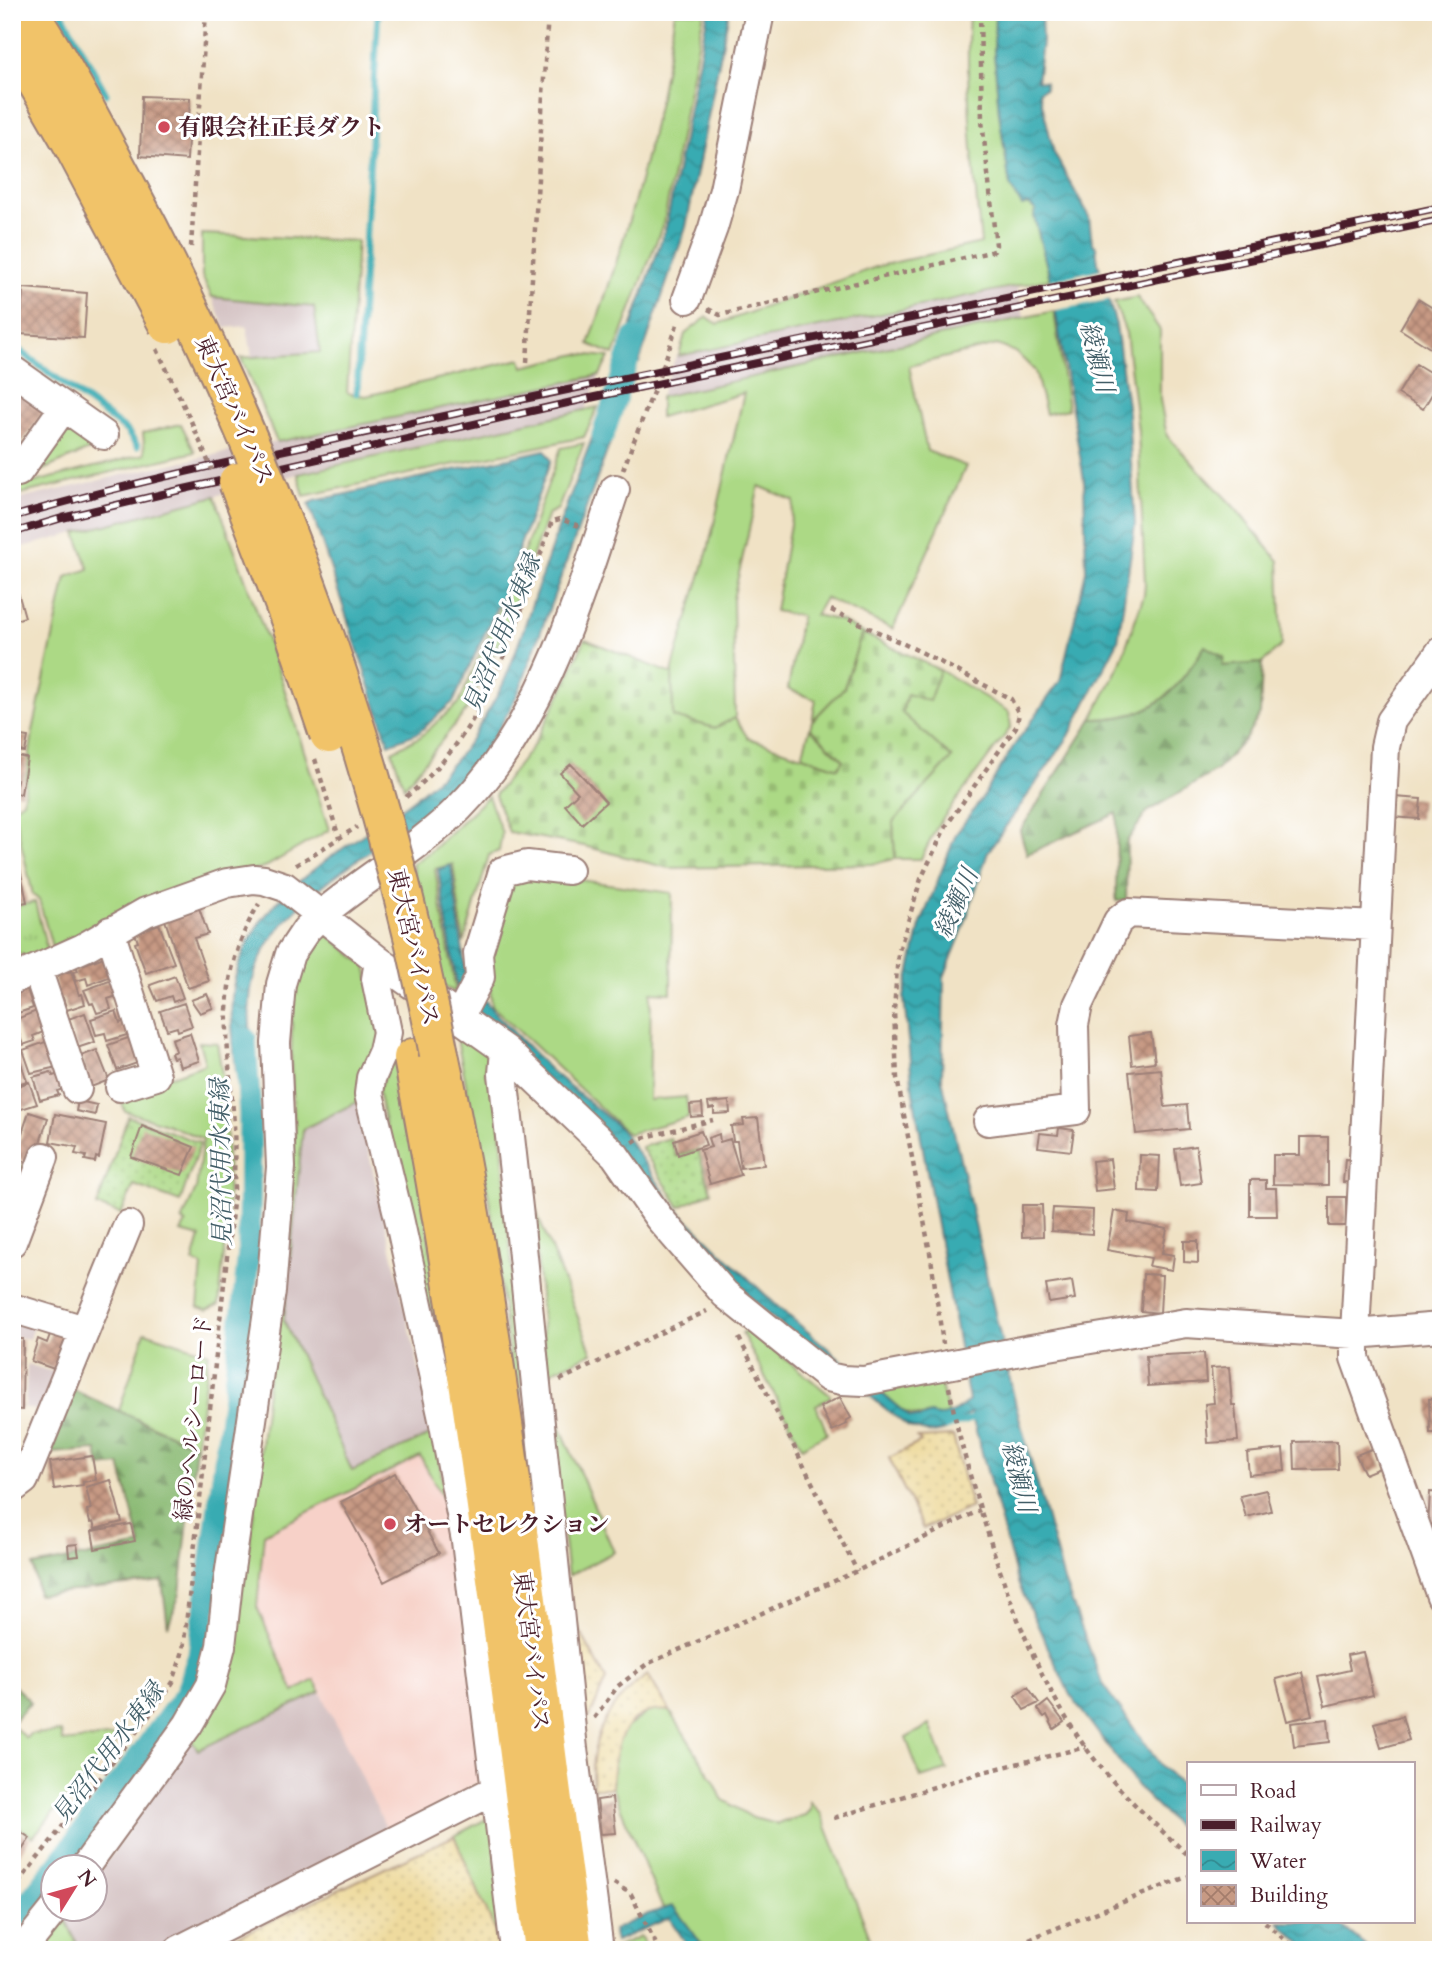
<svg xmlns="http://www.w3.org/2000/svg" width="1453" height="1962" font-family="Cardo,'Noto Serif JP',serif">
<defs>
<pattern id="forest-firs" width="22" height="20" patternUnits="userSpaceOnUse" patternTransform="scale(1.75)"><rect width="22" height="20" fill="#89b972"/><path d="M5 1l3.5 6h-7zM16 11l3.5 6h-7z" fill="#72965e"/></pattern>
<pattern id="sand-dots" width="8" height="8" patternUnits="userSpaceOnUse" patternTransform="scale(1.75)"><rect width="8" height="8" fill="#eeda9e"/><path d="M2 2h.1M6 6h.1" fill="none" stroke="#cebb88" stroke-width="1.8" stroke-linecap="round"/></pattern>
<pattern id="cemetery-stones" width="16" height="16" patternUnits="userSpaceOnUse" patternTransform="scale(1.75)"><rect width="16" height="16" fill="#acd985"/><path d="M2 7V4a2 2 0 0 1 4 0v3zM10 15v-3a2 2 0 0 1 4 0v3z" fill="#96ba73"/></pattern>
<pattern id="park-tufts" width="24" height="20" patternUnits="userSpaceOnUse" patternTransform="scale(1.75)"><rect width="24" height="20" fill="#acd985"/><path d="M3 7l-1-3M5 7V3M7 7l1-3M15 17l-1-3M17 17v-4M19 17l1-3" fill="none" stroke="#96ba73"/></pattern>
<pattern id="garden-dots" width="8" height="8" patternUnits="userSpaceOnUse" patternTransform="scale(1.75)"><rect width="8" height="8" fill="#acd985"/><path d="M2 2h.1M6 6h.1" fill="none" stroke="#96ba73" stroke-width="1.8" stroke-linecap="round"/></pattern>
<pattern id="water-waves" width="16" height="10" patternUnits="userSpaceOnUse" patternTransform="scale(1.75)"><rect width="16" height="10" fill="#39abb2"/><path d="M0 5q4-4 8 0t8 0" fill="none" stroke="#328b91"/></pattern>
<pattern id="building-cross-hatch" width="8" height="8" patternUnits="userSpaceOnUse" patternTransform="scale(1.75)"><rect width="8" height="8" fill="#c79a84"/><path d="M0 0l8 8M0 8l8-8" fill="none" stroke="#a47d6c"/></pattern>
</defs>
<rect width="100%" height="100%" fill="#fff"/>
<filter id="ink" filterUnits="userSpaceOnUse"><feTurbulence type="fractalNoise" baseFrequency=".0143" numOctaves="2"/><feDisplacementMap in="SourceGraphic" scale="14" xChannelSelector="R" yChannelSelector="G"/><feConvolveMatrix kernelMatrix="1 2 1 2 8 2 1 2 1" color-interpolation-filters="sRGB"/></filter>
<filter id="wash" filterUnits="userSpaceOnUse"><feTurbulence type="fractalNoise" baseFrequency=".00686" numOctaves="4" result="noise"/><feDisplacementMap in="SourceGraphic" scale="28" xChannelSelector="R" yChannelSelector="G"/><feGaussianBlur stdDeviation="1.57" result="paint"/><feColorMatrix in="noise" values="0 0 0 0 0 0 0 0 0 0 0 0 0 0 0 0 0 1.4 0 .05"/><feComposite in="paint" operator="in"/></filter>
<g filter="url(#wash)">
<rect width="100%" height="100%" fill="#f0e2c5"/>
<path fill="#f7d1c8" d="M420 1456 447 1506 479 1731 480 1781 389 1834 314 1680 294 1692 257 1607 264 1534Z"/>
<path fill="#d2bfc0" d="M1017 287 1024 317 660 397 676 356Z
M212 297 314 306 320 353 252 357 247 326 225 328Z
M600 375 586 409 328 466 12 550V501L151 468Z
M357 1102 434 1433 352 1471 284 1324 303 1129Z
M12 1313 36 1320 30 1339 12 1336Z
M27 1364 60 1374 42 1410 25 1409Z
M321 1692 389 1834 267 1896 152 1950H80L66 1920 73 1910H94L95 1879 191 1740 198 1750Z"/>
<path fill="#acd985" stroke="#7b7c58" stroke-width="2" d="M675 12H704L664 221 614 355 589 344C628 232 658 130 675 12Z
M969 12H995L994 52 999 113 1010 186 1036 210 1034 216 1050 279 679 356 685 334 707 317 718 324 879 266 981 243C973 166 965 90 969 12Z
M202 234 357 241 347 392C353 396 359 394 366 396L521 359 523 367 578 354 609 357 600 375 277 442 241 358 320 352 314 307 212 297 202 276Z
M1137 297 1160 330V400L1167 436 1235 508 1279 561 1282 645 1262 663 1222 666 1205 646C1173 695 1154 719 1092 719L1119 666 1144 595 1145 583 1138 431 1126 333 1114 302Z
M1054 311 1068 409 1046 414 1035 371 1016 352 997 345 909 366 927 451 966 466 893 629 825 598 815 615 841 621 862 633 844 688 812 721 816 700 788 689 801 616 775 611 794 501 759 486 733 599 735 718 715 728 673 717 672 674 675 660 708 550 744 393 660 417V397Z
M598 407 584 437 304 496 298 474Z
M181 424 195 452 12 496V488L145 454 143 433Z
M70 426 96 447 31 475Z
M584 443 558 509 548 514 505 631 466 711 404 787 392 751 420 737 459 703 525 549 561 448Z
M215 496 278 669 329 830 267 866 146 902 52 947 39 900 33 895 13 808 23 801 33 731 66 577 89 569 76 533Z
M940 670 1009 712 1011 727 938 825 921 859H895L893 822 952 758 902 713 907 693 929 700Z
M810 728 843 760 839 768 802 756Z
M488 796 502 833 499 851 489 855 464 943 453 864 435 869 456 993 441 985 412 864 432 850Z
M531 873 672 893 671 993 651 992 649 1100 686 1097 689 1117 628 1134 492 1006 487 955 507 878Z
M326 933 366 966 382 1033 357 1102 303 1129 284 1320 352 1471 434 1433 447 1506 420 1456 264 1534 257 1607 294 1692 314 1680 321 1692 198 1750 191 1740 233 1648 253 1518 295 1134 291 1068 293 982Z
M456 1034 489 1050 485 1072 499 1105 522 1393 514 1395 490 1204Z
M199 1042 217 1043 226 1098 228 1210 219 1305 207 1310 198 1307 202 1266 193 1262 200 1237 181 1232 186 1223 182 1221 196 1189 203 1139 166 1124 125 1111 122 1103 166 1075 172 1076 205 1064Z
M397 1045 457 1410 449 1411 378 1091Z
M12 1163 33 1168 24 1199 12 1197Z
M533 1203 592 1353 546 1374Z
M748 1329 830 1395V1398L816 1405 827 1433 802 1447 742 1333Z
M145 1332 209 1353 196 1446 119 1411Z
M939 1378 949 1416 937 1417 930 1414C907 1423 893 1402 876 1388Z
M547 1396 614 1552 568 1576Z
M659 1709 670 1711 715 1783 722 1799 753 1818 777 1824 805 1815 810 1810V1802L821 1814 875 1950H706L673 1906 663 1909 612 1788 615 1748 625 1729 651 1710Z
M12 1725 26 1738 30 1734 61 1732 63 1742 115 1736 118 1740 63 1801 33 1837 12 1822Z
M930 1725 947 1770 921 1778 906 1738Z
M492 1816 502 1932 496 1933 454 1836Z
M66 1920 80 1950H41Z
M640 1936 648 1950H618V1946Z"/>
<path fill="url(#forest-firs)" stroke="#6a6c4e" stroke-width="2" d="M1205 646 1224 657 1222 666 1262 663 1260 714 1246 738 1217 770 1147 812 1127 841 1126 901H1116L1117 813 1027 854 1020 831 1092 719C1154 719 1173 695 1205 646Z
M73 1390 196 1446 180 1593 168 1626 162 1581 38 1595 33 1566 141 1545 120 1465 100 1467 97 1450 51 1453Z
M12 1684 31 1702 12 1723Z"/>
<path fill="url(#sand-dots)" stroke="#9c7c64" stroke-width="2" d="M953 1436 971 1507 923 1529 889 1458 921 1442 917 1438Z
M575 1622 606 1679 590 1717H582L569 1632Z
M648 1675 670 1711C623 1705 612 1750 612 1788H593C588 1739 608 1702 648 1675Z
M454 1836 496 1933 502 1932 505 1950H209Z"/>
<path fill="url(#cemetery-stones)" stroke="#7b7c58" stroke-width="2" d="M862 633 940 670 929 701 907 694 902 713 952 758 893 822 895 859 872 864 668 868 584 846 509 832 495 795 533 746 562 691 585 639 672 674 673 717 715 728 735 718 748 738 838 768 843 760 810 728 812 721 844 688Z"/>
<path fill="url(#park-tufts)" stroke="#7b7c58" stroke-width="2" d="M35 902 48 953 31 958 17 953 12 940V907Z"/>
<path fill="url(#garden-dots)" stroke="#7b7c58" stroke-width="2" d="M128 1116 200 1143 180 1202 134 1185 121 1214 97 1206Z
M670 1138 676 1156 698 1150 711 1192 680 1207 641 1147Z"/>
<path fill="url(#water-waves)" stroke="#42656e" stroke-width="2" d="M708 12H729L686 227 639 363 617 368 666 227Z
M995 12H1041L1042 42 1037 81 1045 82 1046 88 1039 91 1054 153 1089 217 1092 242 1096 247 1098 263 1116 325 1128 413 1135 525 1118 641 1069 736 988 852 963 929 944 977 942 1079 1016 1406 1064 1581 1103 1685 1161 1766 1189 1791V1838L1141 1791 1070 1695 1018 1583 971 1413C943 1430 942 1440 907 1426L769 1315 676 1227 475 1009 457 986 438 869 451 865 466 974 494 1012 550 1070 621 1129 674 1206 692 1224 777 1306 910 1417 920 1418 930 1414C946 1420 955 1411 969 1401L913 1094 904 997 920 926 956 834 983 797 1013 747 1060 681 1086 571 1084 480 1050 279 1034 216 1036 210 1028 204 1022 206 1010 186 999 113 994 52Z
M624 405 519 691C497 737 456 799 410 823 356 863 269 910 253 980 246 1008 251 1038 255 1066L236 1071C234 1047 230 1021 232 997 244 866 407 838 471 739 482 721 494 703 503 684 519 647 530 607 544 569 562 515 583 462 603 409Z
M545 450 551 460 501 598 454 701 418 733 389 744 309 504 314 501Z
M673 1906 706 1950H691L669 1918 616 1941 613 1930 648 1914Z
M1279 1922H1337L1371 1950H1308Z"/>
<path fill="#f0e2c5" d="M1103 269 1112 299 1052 311 1047 281Z"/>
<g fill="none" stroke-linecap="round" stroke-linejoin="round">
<path stroke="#39abb2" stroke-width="7" d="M61 12 106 94
M12 345 127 431 137 446
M357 393 378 12
M946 1427 978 1417"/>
<path stroke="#39abb2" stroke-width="23" d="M603 435 635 338
M56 1868 186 1694 199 1655 234 1394 249 1252 250 1115 245 1039
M12 1923 52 1872"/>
</g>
<g id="blocks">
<path fill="url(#building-cross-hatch)" d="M142 96 190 98 187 160 140 156Z
M23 288 87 293 84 338 20 334Z
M1418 299 1441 313V355L1400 329Z
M1416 364 1441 379 1423 409 1398 394Z
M12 385 46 408 12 457Z
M16 585 25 617 12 621V586Z
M14 735 28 737 25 752 12 750Z
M16 756 27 758 21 794 14 793 17 780 12 779Z
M571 764 606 802 582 824 565 805 578 793 560 773Z
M1394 797 1421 799 1419 819 1392 817Z
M13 836 27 902 12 905V837Z
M199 908 208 934 194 938 209 981 188 988 165 920Z
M159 924 174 963 146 973 135 943 138 942 135 933Z
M107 956 114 975 88 985 86 978 76 981 73 972 78 971 75 963 82 960 84 964Z
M71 971 79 995 82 994 85 1004 67 1010 63 998 57 999 54 976Z
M175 976 183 998 173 1002 171 996 157 1001 150 985Z
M115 979 120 995 108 999 111 1009 97 1013 93 1003 90 1004 84 990Z
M26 986 33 1008 12 1015V990Z
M207 994 213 1008 200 1013 191 1000Z
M184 1003 192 1026 178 1031 177 1027 167 1030 160 1011Z
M39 1010 46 1031 33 1036 35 1041 23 1045 14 1020Z
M116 1011 120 1023 126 1021 130 1034 107 1041 105 1033 96 1035 91 1019Z
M85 1013 95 1042 77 1048 68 1019Z
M190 1033 199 1061 180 1067 177 1057 173 1058 171 1053 176 1051 172 1039Z
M1151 1033 1155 1062 1132 1065 1129 1036Z
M131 1037 143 1061 117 1070 108 1045Z
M51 1040 61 1066 31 1073 23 1050Z
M97 1050 109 1080 91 1087 81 1056Z
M19 1057 27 1081 12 1086V1059Z
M1161 1069 1165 1107 1187 1105 1189 1129 1136 1134 1129 1072Z
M51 1072 53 1076 62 1073 66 1088 57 1091 59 1095 40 1100 33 1077Z
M29 1082 37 1104 12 1112V1088Z
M78 1101 97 1105 95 1115 76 1111Z
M729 1101 730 1113 714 1114V1108L709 1109 708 1103Z
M702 1104 703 1116 691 1117 690 1105Z
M29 1112 48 1118 33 1164 14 1158Z
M55 1114 106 1124 99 1158 96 1157 95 1162 85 1160 86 1156 75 1154 77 1147 50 1142Z
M758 1118 764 1165 741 1168 737 1141H733L731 1126 744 1125 743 1119Z
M12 1119 20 1120 15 1147H12Z
M142 1126 194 1147 182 1175 131 1157Z
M1059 1128 1074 1130 1071 1151 1038 1147 1040 1133 1058 1135Z
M701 1131 706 1145 678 1155 674 1140Z
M719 1134 720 1142 730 1139 741 1175 710 1184 700 1150 711 1147 708 1138Z
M1300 1137H1328V1185L1273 1184V1155H1300Z
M1196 1146 1201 1183 1180 1186 1175 1149Z
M1140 1155 1160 1156 1158 1192 1139 1191Z
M1110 1159 1114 1189 1095 1191 1092 1161Z
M1345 1159 1354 1160 1353 1183 1343 1182Z
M1250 1180H1266V1188H1276L1277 1216H1250Z
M1329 1197H1346V1226H1329Z
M1022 1205H1042L1043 1236 1022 1237Z
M1053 1208 1093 1210 1092 1234 1051 1231Z
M1114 1211 1129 1214 1128 1222 1167 1229 1162 1253 1174 1255 1172 1270 1149 1266 1151 1258 1107 1250Z
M1184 1241H1198V1263L1184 1262Z
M1143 1274 1162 1275 1160 1313 1141 1311Z
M1072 1281 1075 1299 1049 1303 1046 1285Z
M52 1329 69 1335 57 1370 31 1361 38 1339 47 1343Z
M12 1339H23L22 1410 12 1409Z
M1204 1353 1206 1382 1148 1386 1146 1356Z
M1229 1367 1232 1405H1235L1238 1441 1208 1443 1205 1404 1214 1403 1211 1368Z
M840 1397 851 1418 846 1421 847 1424 832 1431 820 1407Z
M1441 1398V1433H1430L1429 1399Z
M1337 1441 1338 1469 1295 1470 1294 1442Z
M1374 1448 1382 1467 1365 1474 1356 1455Z
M1283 1449 1285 1471 1249 1475 1247 1453Z
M92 1456 96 1480 83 1482V1485L54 1489 50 1462Z
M395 1473 439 1553 384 1582 341 1502Z
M111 1480 122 1522 95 1529 93 1522 90 1523 87 1510 91 1509 86 1487Z
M1266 1490 1271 1511 1246 1517 1240 1496Z
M1430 1492 1441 1493V1528L1428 1527Z
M131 1524 135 1541 95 1549 92 1531Z
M77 1544 79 1556 69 1557 68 1545Z
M1363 1652 1373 1695 1325 1706 1318 1677 1350 1670 1347 1655Z
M1302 1672 1312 1715 1287 1721 1276 1679Z
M1028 1687 1039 1703 1024 1710 1015 1696Z
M1048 1701 1064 1722 1054 1729 1047 1715 1044 1717 1038 1709Z
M1402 1716 1409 1740 1381 1748 1374 1723Z
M1328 1719 1330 1742 1294 1746 1291 1723Z
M612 1798 616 1833 601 1834 597 1800Z
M12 1826 30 1838 16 1859 12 1857Z"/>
</g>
</g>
<g filter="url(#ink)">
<use href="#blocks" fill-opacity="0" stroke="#9d8078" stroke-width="2"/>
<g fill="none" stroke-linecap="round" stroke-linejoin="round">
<g stroke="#9d8078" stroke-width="32">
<path id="minor" d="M687 299 713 228 724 190 760 12
M12 370 104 435
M12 473 18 472 64 407
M1441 651 1391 721 1385 747 1355 1334V1358L1441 1596
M110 931 156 1076 120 1087
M379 961 376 979 387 1032 383 1051 371 1078 369 1094 399 1218 443 1419 466 1541 515 1950
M37 969 77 1089
M12 980 83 948 146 912 227 883 254 879 264 880 285 887 379 961 505 1050 615 1155 659 1218 725 1294 828 1377 842 1380 864 1381 1031 1349 1186 1323 1355 1334 1441 1327
M462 1019 464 1008 480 977 478 953 503 871 527 865 569 870
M505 1050 503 1074 519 1217 573 1749 599 1950
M988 1121 1076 1110 1074 1025 1078 1005 1118 921 1128 913 1375 926
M12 1242 44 1157
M12 1308 84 1330
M12 1489 24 1480 128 1225
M84 1868 188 1725 211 1685 221 1646 228 1583 271 1291 281 1167 276 1043 281 984 290 954 306 930 320 916C364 878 418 849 459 808 544 722 578 600 615 489
M22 1950 54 1910
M179 1950 497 1789 512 1787"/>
</g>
<g stroke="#9d8078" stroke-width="42">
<path id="highway" d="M439 1054C502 1350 531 1651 573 1950
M413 1058C470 1353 506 1652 544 1950"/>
</g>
<path stroke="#9d8078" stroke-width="4.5" stroke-dasharray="5 5" stroke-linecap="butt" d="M191 247 206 12
M708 309 720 315 994 251 996 245 982 121 980 12
M157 349 191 421
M527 362 548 12
M623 470C641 420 663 372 678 321
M831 610 921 652 1011 699 1019 714 1016 727 946 826 921 879 898 954 894 1011 897 1078 931 1258 943 1344
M315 759 339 838
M406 797C491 729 517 620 552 521L560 519 579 526
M296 865 357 827
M633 1142 638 1139 713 1120
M739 1338 857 1571
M560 1380 707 1311
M949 1387C957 1432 970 1477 984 1521 1008 1599 1036 1676 1083 1744 1113 1786 1151 1821 1189 1856
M594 1718 618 1686 647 1664 857 1571 980 1510
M834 1818 979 1773 1086 1747
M614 1883 631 1894 659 1950
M12 1891 159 1703 173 1682 183 1651 234 1194C234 1170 235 1147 234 1124 228 1041 213 979 259 904
M1265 1922 1296 1950
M1001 1950 1189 1876"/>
<use href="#minor" stroke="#fff" stroke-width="28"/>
<use href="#highway" stroke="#f1c369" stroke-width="38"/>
<g stroke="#4a1f2b" stroke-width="8">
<path id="rail" d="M12 517C165 472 322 443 477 409 798 340 1120 276 1441 207
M12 533 62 518 184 489 590 398 1441 220"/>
</g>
<use href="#rail" stroke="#fff" stroke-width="5" stroke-dasharray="16" stroke-linecap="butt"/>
<g stroke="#9d8078" stroke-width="42" stroke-linecap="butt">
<path id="highway-bridge" d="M28 12C64 67 95 127 126 185 272 457 379 751 439 1054
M12 39 71 141 168 324
M238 482 290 619 329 734"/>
</g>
<path stroke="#9d8078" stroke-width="4.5" stroke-dasharray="5 5" stroke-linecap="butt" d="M191 421 212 470"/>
<use href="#highway-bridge" stroke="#f1c369" stroke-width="38"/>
</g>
</g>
<g fill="#d1495b" stroke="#fff" stroke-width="2.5">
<circle cx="164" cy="127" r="7"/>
<circle cx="390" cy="1524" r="7"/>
</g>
<g text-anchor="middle" stroke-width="6" stroke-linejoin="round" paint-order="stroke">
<g font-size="23" font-weight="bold" fill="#4a1f2b" stroke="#fff" text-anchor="start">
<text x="178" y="135">有限会社正長ダクト</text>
<text x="404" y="1532">オートセレクション</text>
</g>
<g font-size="23" fill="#4a1f2b" stroke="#fff">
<text transform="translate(235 410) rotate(66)" y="8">東大宮バイパス</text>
<text transform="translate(414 947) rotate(77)" y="8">東大宮バイパス</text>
<text transform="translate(193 1418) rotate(-84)" y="8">緑のヘルシーロード</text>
<text transform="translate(532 1651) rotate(83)" y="8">東大宮バイパス</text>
</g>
<g font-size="24" font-style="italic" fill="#425e68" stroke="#fff">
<text transform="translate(1097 357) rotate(76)" y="8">綾瀬川</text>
<text transform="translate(502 634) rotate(-68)" y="8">見沼代用水東縁</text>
<text transform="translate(956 903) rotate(-66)" y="8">綾瀬川</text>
<text transform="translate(221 1163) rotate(-91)" y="8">見沼代用水東縁</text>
<text transform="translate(1019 1477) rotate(76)" y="8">綾瀬川</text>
<text transform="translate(108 1753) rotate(-53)" y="8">見沼代用水東縁</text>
</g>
</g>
<rect width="1453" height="1962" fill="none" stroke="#fff" stroke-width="42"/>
<rect x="1187" y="1762" width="228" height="161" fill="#ffffff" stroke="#b7a5aa" stroke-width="2"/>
<rect x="1201" y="1785" width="35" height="10" fill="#ffffff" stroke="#b7a5aa" stroke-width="2"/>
<text x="1250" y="1798" font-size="21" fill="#4a1f2b">Road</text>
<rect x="1201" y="1820" width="35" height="10" fill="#4a1f2b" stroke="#b7a5aa" stroke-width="2"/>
<text x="1250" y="1832" font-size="21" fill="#4a1f2b">Railway</text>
<rect x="1201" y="1850" width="35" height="21" fill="url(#water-waves)" stroke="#b7a5aa" stroke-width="2"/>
<text x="1250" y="1868" font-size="21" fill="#4a1f2b">Water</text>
<rect x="1201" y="1885" width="35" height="21" fill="url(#building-cross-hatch)" stroke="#b7a5aa" stroke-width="2"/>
<text x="1250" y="1902" font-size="21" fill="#4a1f2b">Building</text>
<g transform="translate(74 1888) rotate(53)"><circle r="33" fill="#ffffff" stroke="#b7a5aa" stroke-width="2"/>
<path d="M0-5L12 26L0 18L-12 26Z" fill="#d1495b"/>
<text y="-10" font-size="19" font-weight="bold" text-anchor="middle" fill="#4a1f2b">N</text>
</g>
</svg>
